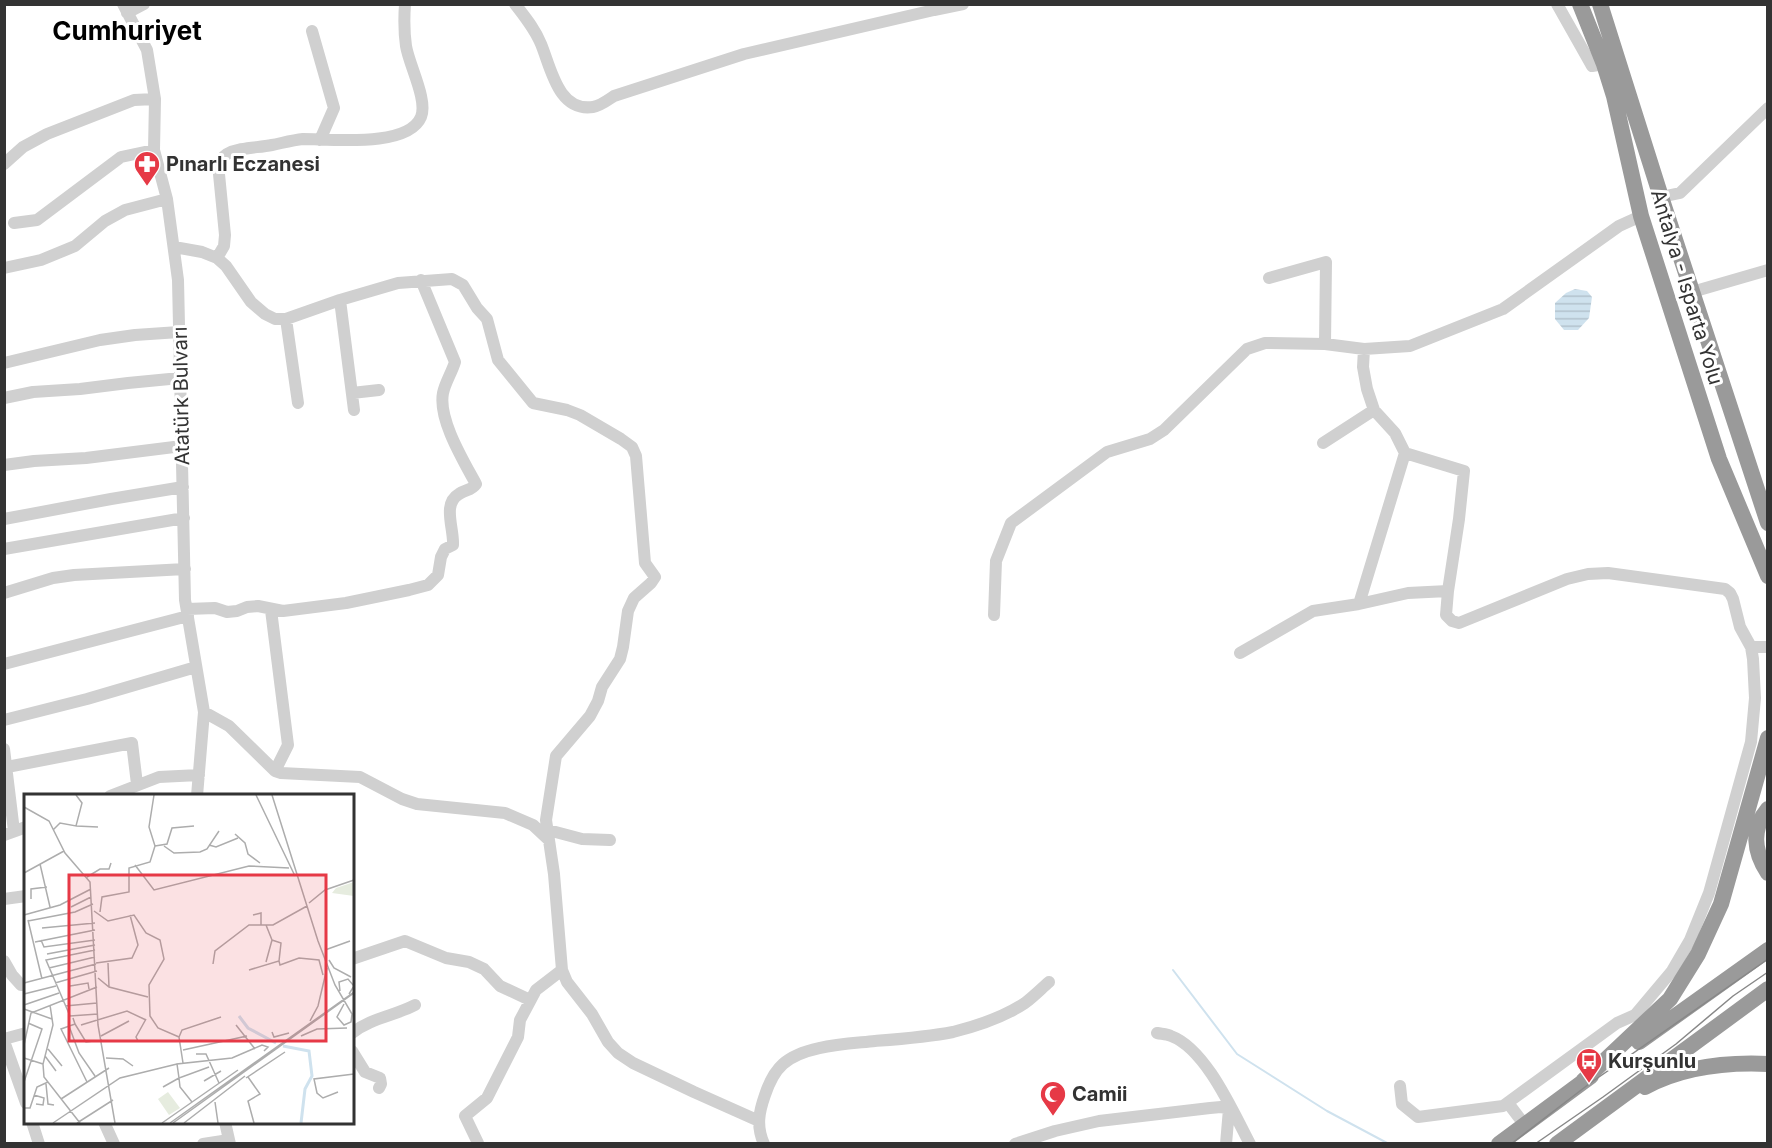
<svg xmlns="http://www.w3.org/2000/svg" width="1772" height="1148" font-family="Inter,sans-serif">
<defs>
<pattern id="water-rules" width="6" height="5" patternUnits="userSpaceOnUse" patternTransform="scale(1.5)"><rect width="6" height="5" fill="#cfe2ee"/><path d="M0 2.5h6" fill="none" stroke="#b2c2cd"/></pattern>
</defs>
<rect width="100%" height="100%" fill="#fff"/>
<path fill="url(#water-rules)" d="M1575 289 1587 291 1592 297 1589 318 1578 330H1564L1555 319V303L1566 293Z"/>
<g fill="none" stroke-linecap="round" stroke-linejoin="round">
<path stroke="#cfe2ee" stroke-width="2" d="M1173 970 1237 1054 1327 1111 1389 1144"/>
<path stroke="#d0d0d0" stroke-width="12" d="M123 4 147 50 155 99 154 150 167 199 178 280 185 600 204 712 197 796
M515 4C525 17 535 29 541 44 551 68 558 112 593 107 600 106 608 100 614 96L744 54 934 10 963 4
M1557 4 1592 66 1604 64
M127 13 144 4
M312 31 334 108 320 140
M4 164 23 147 47 134 134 100 155 99
M1661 197 1680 193 1768 108
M14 223 37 220 121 157 154 150
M174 247 202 252 217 258 226 266 251 302 265 314 275 319H286L340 300 398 283 452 279 463 285 477 308 487 319 498 360 533 403 567 410 580 415 621 439 632 447 636 456 645 563 655 577 651 583 634 598 628 611 623 647 620 659 602 687 598 701 590 716 556 756 546 820 554 874 562 970 567 982 592 1014 608 1042 618 1053 633 1063 694 1092 759 1121
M217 258 224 246 225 235 218 164C221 160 222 157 227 154 240 147 257 148 272 145 282 143 293 140 303 139 331 139 408 148 421 117 428 100 409 65 406 46 404 32 404 18 405 4
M4 268 41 260 75 246 105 221 125 210 167 199
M1269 278 1326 262 1325 344
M1692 292 1768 270
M340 300 354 410
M286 319 298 403
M4 363 100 340 135 335 179 332
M352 393 379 390
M4 398 33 392 80 389 128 383 180 378
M1323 443 1374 410
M4 465 34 461 86 458 182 446
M4 519 111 499 183 487
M4 549 184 518
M4 593 53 578 74 575 185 569
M1359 604 1405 453 1395 433 1374 410 1367 389 1363 367 1364 349
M187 609 215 608 227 612 237 611 247 607 258 606 283 611 346 603 409 590 428 585 438 575 441 557 445 549 453 545C454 528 442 504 459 494 466 489 471 491 476 484 463 460 438 419 443 393 445 383 452 372 455 362L421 280
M271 610 288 745 275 771
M994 615 996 561 1011 523 1107 452 1150 439 1164 430 1247 349 1265 343 1325 344 1364 349 1410 346 1503 309 1619 226 1641 216
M1751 647H1768
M1240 653 1313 611 1359 604 1408 593 1448 591 1459 519 1464 471 1405 453
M4 664 188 616
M204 712 229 726 275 771 281 773 360 777 402 799 417 804 505 813 533 825 549 840
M4 720 87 699 196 667
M4 749 14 831
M7 767 132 743 137 784
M110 796 159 777 199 775
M548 830 582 839 610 840
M4 835 26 827
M4 899 26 896
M352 959 405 941 446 958 469 962 484 969 500 986 530 1000
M4 961 12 975 21 985 26 984
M352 1033C371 1018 394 1016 415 1005
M1157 1033C1162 1034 1167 1034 1171 1036 1206 1049 1233 1112 1250 1144
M4 1039 26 1033
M4 1041 26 1103
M352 1051 365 1072 380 1078 381 1084 379 1088
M1400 1086 1402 1104 1418 1117 1503 1106 1617 1023 1635 1015 1672 971 1690 940 1709 893 1751 742 1755 698 1753 659 1751 647 1740 627 1733 599 1730 593 1725 589 1608 573 1588 574 1567 579 1459 623 1452 621 1446 615 1448 591
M1508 1103 1524 1124
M32 1122 39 1144
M104 1122 114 1144
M225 1122 230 1144
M478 1143 465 1116 487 1098 518 1037 520 1020 536 990 562 970
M203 1144 229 1140
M764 1144C756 1126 759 1112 765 1095 769 1083 774 1072 783 1064 804 1045 849 1044 875 1041 901 1039 928 1037 953 1032 977 1026 1004 1017 1025 1003 1033 997 1041 989 1049 982
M1015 1144 1055 1131 1099 1121 1210 1108 1221 1107 1232 1110
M1226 1144 1229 1109"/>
<path stroke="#9a9a9a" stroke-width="16" d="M1580 4 1604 64 1614 96 1641 216 1719 459 1768 576
M1600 4 1661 197 1768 523
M1768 809C1751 829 1754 852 1768 873
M1639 1042 1768 950
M1583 1081 1670 999 1698 954 1721 904 1768 738
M1645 1087C1682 1067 1725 1062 1768 1064
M1499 1144 1591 1076
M1557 1144 1768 989"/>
<path stroke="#888" stroke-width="1.5" d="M1511 1144 1589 1084 1768 959
M1535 1144 1603 1097 1676 1044 1733 996 1768 972"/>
</g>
<defs>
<g id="pharmacy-pin" transform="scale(1.35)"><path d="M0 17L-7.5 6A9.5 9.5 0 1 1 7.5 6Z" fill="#e63946" stroke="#fff"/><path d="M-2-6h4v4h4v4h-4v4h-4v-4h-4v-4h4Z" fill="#fff"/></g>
<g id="bus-pin" transform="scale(1.35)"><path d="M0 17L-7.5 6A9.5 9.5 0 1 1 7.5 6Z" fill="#e63946" stroke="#fff"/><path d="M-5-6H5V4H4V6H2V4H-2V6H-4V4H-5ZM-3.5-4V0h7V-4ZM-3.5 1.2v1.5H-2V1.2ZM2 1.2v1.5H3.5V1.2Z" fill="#fff"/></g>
<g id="mosque-pin" transform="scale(1.35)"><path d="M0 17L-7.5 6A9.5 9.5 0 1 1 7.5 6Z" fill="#e63946" stroke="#fff"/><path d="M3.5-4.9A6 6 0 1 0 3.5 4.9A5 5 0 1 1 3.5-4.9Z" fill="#fff"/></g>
</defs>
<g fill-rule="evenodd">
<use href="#pharmacy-pin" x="147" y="164"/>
<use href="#bus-pin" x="1589" y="1061"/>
<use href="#mosque-pin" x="1053" y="1094"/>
</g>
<g text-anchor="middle" stroke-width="6" stroke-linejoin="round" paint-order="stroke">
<g font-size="20" font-weight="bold" fill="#333" stroke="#fff" text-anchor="start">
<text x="166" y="171">Pınarlı Eczanesi</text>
<text x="1608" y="1068">Kurşunlu</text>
<text x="1072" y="1101">Camii</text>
</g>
<g font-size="20" fill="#333" stroke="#fff">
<text transform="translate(1687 287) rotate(73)" y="7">Antalya - Isparta Yolu</text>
<text transform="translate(181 396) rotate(-91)" y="7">Atatürk Bulvarı</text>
</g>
<g font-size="26" font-weight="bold" fill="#000" stroke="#fff">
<text x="127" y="40">Cumhuriyet</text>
</g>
</g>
<g transform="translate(24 794)">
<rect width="330" height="330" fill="#fff"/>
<path d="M144 298 156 314 145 321 134 305Z" fill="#e6ecdf"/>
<path d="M330 88V102L308 99 312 94Z" fill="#e6ecdf"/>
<path fill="none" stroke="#cfe2ee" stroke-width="3" d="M215 222 224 234 252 249M259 252 285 257 288 282 281 295 277 329"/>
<path fill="none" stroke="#adadad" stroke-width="1.5" d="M232 1 271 82M248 1 294 147 311 191 328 220 327 228 320 231 313 223 320 210M0 13 25 27 41 59 66 88 74 231 91 329M52 32 74 33M29 36 36 29 52 32 58 9 52 1M211 40 221 49 224 60 236 69M185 51 192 53 214 44M131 52 143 50 148 34 170 32M140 52 150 59 176 58 183 55 195 37M16 70 26 113M111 71 130 96 225 72 265 74M0 79 40 57M63 83 76 75H85L87 69M7 105V95L23 93M285 109 301 96 330 86M47 113 67 103M70 117 84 127 110 121 122 139 136 146 140 165 125 191 126 222 134 234 155 243M76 118 78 103 105 98V74L126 68 131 52 125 33 130 1M0 121 36 111 67 95M229 121 237 119V131M4 126 18 185M4 127 51 118 69 110M18 134 71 129M17 146 20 153 71 146M11 148 71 136M71 156 22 166 46 222 74 220M301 156 326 147M23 160 71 151M305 166 310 174 327 183M255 167 256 171 275 164 295 166 299 181M242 168 248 146 242 131M72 169 108 164 114 151 106 121M84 169 85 193M189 170 191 157 225 131H249L283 112M25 174 71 163M225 176 255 167 257 149 248 146M74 184 85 193 124 203M0 189 72 170M31 189 73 177M46 192 64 189 65 195M316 197 315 188 324 185 330 192 325 200M0 200 32 192M0 211 35 199M26 211 29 231 19 270 20 283 56 329M41 212 73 209M0 215 28 225M49 224 51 230 37 235 63 288M286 227 294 212 303 174M51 230 62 248 78 246M57 231 103 217 122 226M212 231 231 255M45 232 55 259 71 282M248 238 250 243 265 239M77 242 105 227M277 242 293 235 323 234M114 247 112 243 122 225M0 251 7 219 73 193M24 255 38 272M159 256 223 242M172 260H182L195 289M21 262 32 277M0 264 19 270M82 264 99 265 109 272M159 269 155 243 158 236 197 223M224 283 236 300 224 307 230 329M222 284 261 258M180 287 197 277M0 288 18 235 4 229M22 290 24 310 30 311M139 293 155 284 153 270 208 264 238 251 244 253 240 257M314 298 299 304 293 299 290 285 330 280M10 301 20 304 19 311 12 310M37 305 85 274M168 308 156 293 155 284 185 273M191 308 194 329M0 314H6L13 293 24 288M29 329 96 284 153 270M53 329 89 306M138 329 214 276M146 329 330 198M149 329 330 199M160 329 221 282"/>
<path fill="#e63946" fill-opacity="0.15" stroke="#e63946" stroke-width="3" d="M45 81H302V247H45Z"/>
<rect width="330" height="330" fill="none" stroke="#333" stroke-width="3"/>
</g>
<rect width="1772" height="1148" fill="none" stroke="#333333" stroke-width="12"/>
</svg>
